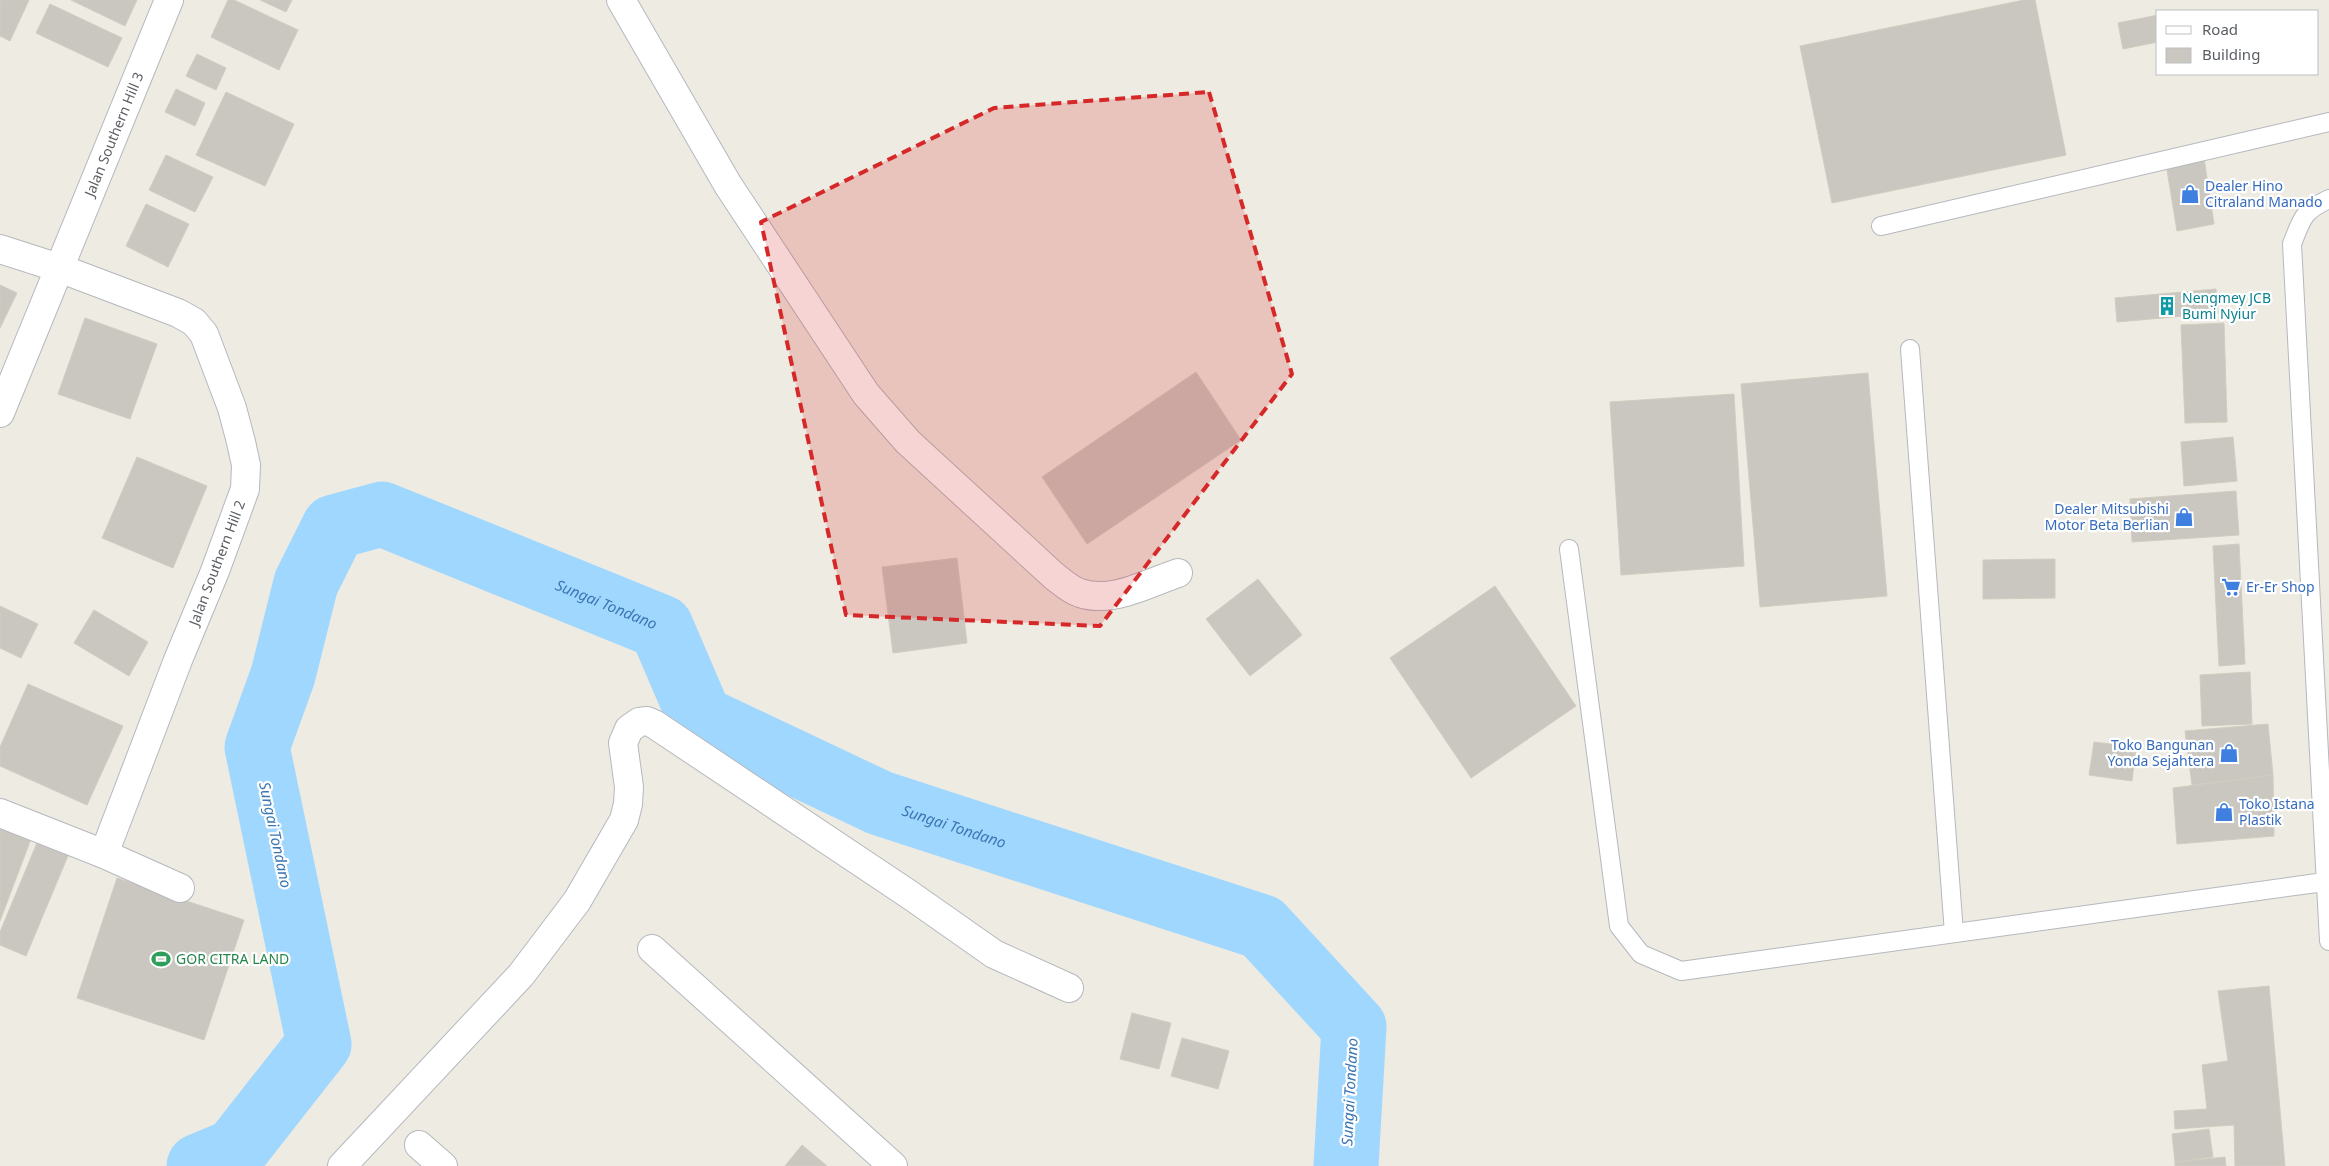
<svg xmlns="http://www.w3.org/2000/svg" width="2329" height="1166" font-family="'Noto Sans',sans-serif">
<rect width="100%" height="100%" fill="#edebe2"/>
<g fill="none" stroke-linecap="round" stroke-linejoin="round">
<path stroke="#a0d7ff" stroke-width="65" id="s1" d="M199 1166 235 1151 319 1044 257 747 283 675 306 583 334 527 382 514 661 627 700 718 880 803 1262 927 1354 1027 1346 1166"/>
</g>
<path fill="#cac7c1" stroke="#d2ccc0" d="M0 0H29L10 41 0 36Z
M71 0H137L125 26Z
M228 0H234L298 30 279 70 211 37Z
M260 0H292L286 12Z
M2024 0H2035L2066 155 1832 203 1800 46Z
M50 4 122 38 108 67 36 33Z
M2158 15V42L2123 49 2118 23Z
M197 54 226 68 216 90 186 76Z
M176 89 205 103 195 126 165 112Z
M226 92 294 124 265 186 196 155Z
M166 155 213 177 195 212 149 190Z
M2204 158 2214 224 2177 231 2166 164Z
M146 204 189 224 168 267 126 246Z
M0 285 17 293 0 328Z
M2216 289 2218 313 2117 322 2115 298Z
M85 318 157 344 130 419 58 394Z
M2224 323 2227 422 2185 423 2181 325Z
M1196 372 1241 440 1087 544 1042 477Z
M1868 373 1887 596 1760 607 1741 384Z
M1734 394 1744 566 1621 575 1610 402Z
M2233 437 2237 481 2184 486 2181 442Z
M137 457 207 486 173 568 102 538Z
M2236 491 2239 535 2132 542 2130 499Z
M2239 544 2245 664 2219 666 2213 546Z
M957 558 967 643 893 653 882 567Z
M2055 559V598L1983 599V560Z
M1258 579 1302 635 1250 676 1206 619Z
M1495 586 1576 706 1471 778 1390 658Z
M0 606 38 624 21 658 0 648Z
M94 610 148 642 129 676 74 643Z
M2250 672 2252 724 2202 726 2200 675Z
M28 684 123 726 87 805 0 766V747Z
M2268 724 2273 775 2192 785 2185 731Z
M2094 742 2136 747 2132 781 2089 775Z
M2273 775 2274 836 2177 844 2173 788Z
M0 828 31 839 0 921Z
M39 838 70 851 26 956 0 945V932Z
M117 878 244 920 204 1040 77 998Z
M2269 986 2285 1166H2235L2234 1125 2175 1129 2174 1111 2207 1109 2202 1065 2228 1061 2218 991Z
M1132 1013 1171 1023 1159 1069 1120 1059Z
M1182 1038 1229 1051 1218 1089 1171 1076Z
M2209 1129 2213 1157 2175 1162 2172 1134Z
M802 1145 827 1166H785Z
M2225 1157 2226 1166H2175V1162Z"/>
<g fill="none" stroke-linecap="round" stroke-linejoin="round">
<g stroke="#b5b8bd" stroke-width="20">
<path id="service" d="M2329 199C2303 211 2302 218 2292 244L2329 941
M1881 226 2329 122
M1910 349 1954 933
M1569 549 1619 926 1641 954 1681 971 2324 882"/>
</g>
<g stroke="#b5b8bd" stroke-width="30">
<g id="minor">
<path d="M621 0 728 185 866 394 908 442 1054 576C1062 582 1070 590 1080 593 1112 604 1148 583 1178 573"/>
<path d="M0 249 59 268 178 313 194 322 204 334 232 408 241 442 246 465 245 489 215 571 178 660 104 854"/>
<path id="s2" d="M0 413 169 0"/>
<path d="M0 813 104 854 180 888"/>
<path d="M652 949 893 1166"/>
<path d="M419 1145 443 1166"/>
<path d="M342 1166 521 975 577 901 624 820 628 804 629 787 623 743 629 729 639 722 647 721 654 724 910 895 994 954 1069 988"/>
</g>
</g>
<use href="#service" stroke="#fff" stroke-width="18"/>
<use href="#minor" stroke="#fff" stroke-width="28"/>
</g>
<path fill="#d62828" fill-opacity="0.2" stroke="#d62828" stroke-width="4" stroke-dasharray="10 6" stroke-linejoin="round" d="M1209 92 1292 374 1100 626 846 615 761 222 994 108Z"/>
<defs>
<g id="shop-bare" transform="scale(1.5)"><path d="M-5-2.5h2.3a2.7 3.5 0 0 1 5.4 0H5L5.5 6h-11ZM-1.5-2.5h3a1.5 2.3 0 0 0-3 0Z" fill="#3f7fe0" stroke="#fff" stroke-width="2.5" paint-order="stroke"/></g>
<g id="building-bare" transform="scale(1.5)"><path d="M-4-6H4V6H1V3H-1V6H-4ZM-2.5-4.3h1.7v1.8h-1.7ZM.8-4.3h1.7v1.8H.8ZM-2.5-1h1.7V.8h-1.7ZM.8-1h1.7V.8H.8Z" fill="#0f9aa8" stroke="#fff" stroke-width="2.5" paint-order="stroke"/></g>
<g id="supermarket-bare" transform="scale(1.5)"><path d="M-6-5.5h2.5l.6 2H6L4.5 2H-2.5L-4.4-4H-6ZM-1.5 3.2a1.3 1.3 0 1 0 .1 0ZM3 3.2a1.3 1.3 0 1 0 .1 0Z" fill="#3f7fe0" stroke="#fff" stroke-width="2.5" paint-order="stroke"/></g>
<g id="stadium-bare" transform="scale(1.5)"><path d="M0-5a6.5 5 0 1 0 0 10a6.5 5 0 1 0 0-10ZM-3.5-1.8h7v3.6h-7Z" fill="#2e9e5b" stroke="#fff" stroke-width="2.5" paint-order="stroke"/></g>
</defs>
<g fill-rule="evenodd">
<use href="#shop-bare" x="2190" y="194"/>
<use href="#building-bare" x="2167" y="306"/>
<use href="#shop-bare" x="2184" y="517"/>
<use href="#supermarket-bare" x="2231" y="587"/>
<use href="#shop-bare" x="2229" y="753"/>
<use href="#shop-bare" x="2224" y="812"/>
<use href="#stadium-bare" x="161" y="959"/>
</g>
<g text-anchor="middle" stroke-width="4.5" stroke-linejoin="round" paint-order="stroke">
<g font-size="14" fill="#5a5e63" stroke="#fff">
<text dy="5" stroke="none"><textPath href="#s2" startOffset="301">Jalan Southern Hill 3</textPath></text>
<text transform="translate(217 563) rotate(-69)" y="5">Jalan Southern Hill 2</text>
</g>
<g font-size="14" fill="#366cbe" stroke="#fff" text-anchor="start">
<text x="2205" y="191">Dealer Hino<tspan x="2205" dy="16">Citraland Manado</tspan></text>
<text x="2169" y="514" text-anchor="end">Dealer Mitsubishi<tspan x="2169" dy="16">Motor Beta Berlian</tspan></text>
<text x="2246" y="592">Er-Er Shop</text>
<text x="2214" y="750" text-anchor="end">Toko Bangunan<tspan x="2214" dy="16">Yonda Sejahtera</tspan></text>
<text x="2239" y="809">Toko Istana<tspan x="2239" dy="16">Plastik</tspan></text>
</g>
<g font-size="14" fill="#0d838f" stroke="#fff" text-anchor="start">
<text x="2182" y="303">Nengmey JCB<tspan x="2182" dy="16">Bumi Nyiur</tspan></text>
</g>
<g font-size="14" fill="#27864d" stroke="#fff" text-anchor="start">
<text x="176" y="964">GOR CITRA LAND</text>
</g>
<g font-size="15" font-style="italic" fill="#3b77b3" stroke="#fff">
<text dy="5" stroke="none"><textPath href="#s1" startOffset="1004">Sungai Tondano</textPath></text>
<text dy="5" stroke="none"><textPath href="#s1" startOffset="1439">Sungai Tondano</textPath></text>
<text transform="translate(275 835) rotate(78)" y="5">Sungai Tondano</text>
<text transform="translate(1350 1092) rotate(-87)" y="5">Sungai Tondano</text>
</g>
</g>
<rect x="2156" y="10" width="162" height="65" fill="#ffffff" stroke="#bdbfc1"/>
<rect x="2166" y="26" width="25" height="8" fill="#ffffff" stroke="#bdbfc1"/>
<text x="2202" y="35" font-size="15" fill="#5a5e63">Road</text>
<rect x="2166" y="48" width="25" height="15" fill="#cac7c1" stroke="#bdbfc1"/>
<text x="2202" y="60" font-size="15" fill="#5a5e63">Building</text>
</svg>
